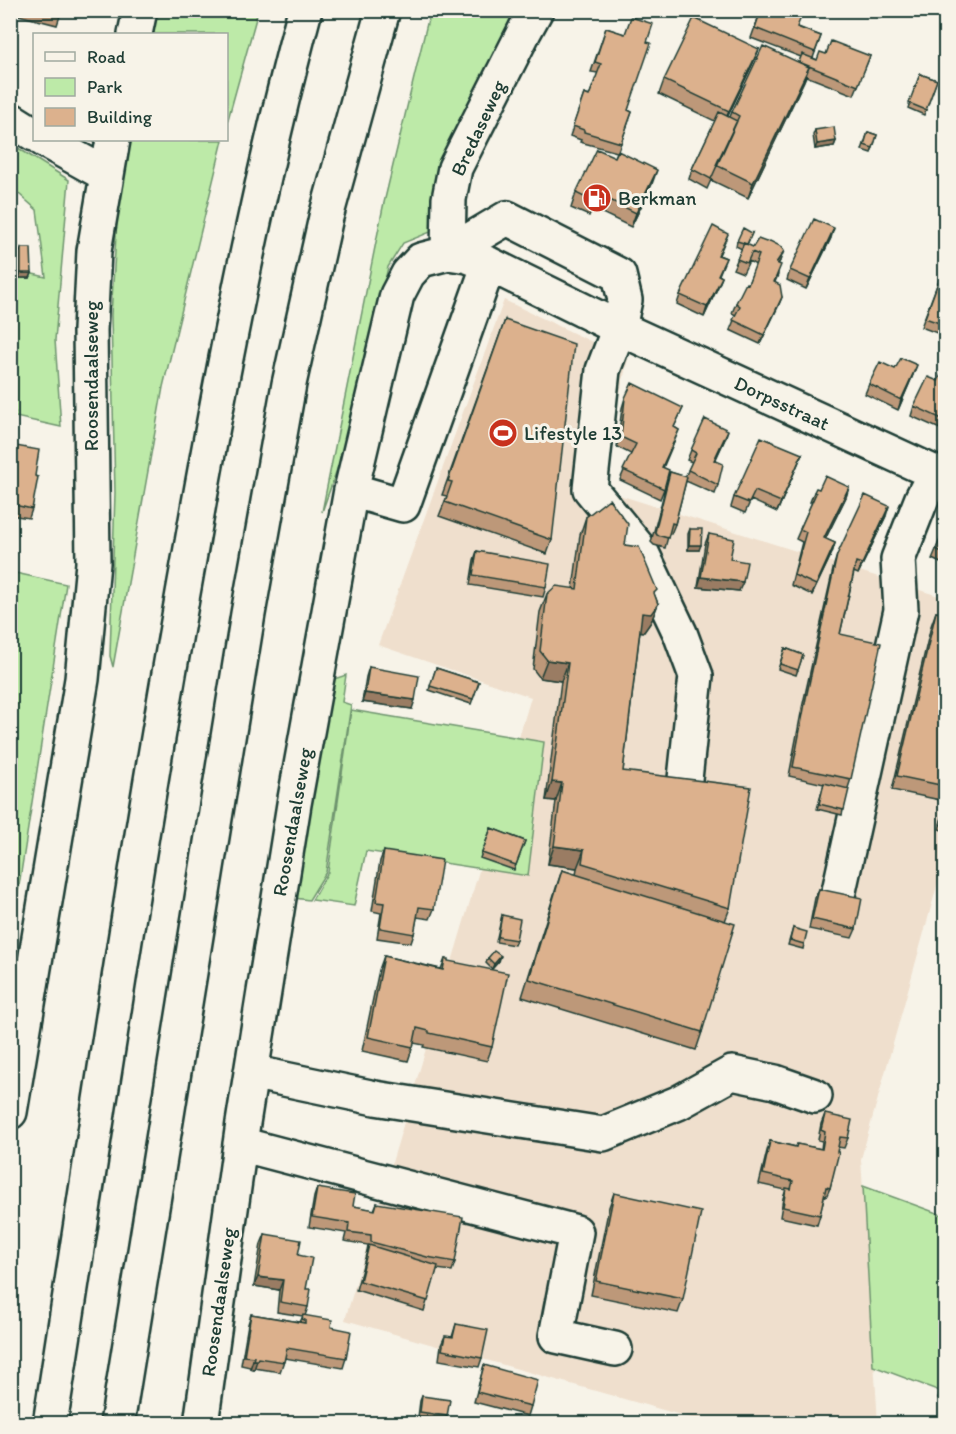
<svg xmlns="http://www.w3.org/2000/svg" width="956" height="1434" font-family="Itim,sans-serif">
<rect width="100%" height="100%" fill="#f7f3e8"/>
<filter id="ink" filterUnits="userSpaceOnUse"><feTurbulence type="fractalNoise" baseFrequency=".0167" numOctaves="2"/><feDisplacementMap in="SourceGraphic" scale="12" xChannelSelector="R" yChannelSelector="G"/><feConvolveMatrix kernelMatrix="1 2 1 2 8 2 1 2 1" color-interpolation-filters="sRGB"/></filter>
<g filter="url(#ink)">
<path fill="#efdfcd" d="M504 300 628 359 597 488 945 598V857L861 1159 878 1423H709L345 1320 531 697 378 645Z"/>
<path fill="#bdeaa8" stroke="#6e946e" stroke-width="1.5" d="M153 11H258L227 123 226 34H146Z
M430 11H522L433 231 403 243 388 267 353 424 322 512 383 207Z
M122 140H223L163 387 113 667 110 656 115 493 111 315Z
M10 143 69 180 55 340 61 427 11 416V269L46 277 37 210 11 187Z
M11 572 66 584 11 937 10 572Z
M346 675 342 702 351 705 326 872 309 900 294 898 328 681Z
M351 710 544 742 528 876 366 851 354 906 312 900 328 872Z
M863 1186 945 1216V1393L873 1366Z"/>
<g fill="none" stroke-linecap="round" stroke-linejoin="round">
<g stroke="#1f3d34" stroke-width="38">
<path id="minor" d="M135 34 140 10
M10 119 34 134
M44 140 105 174
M448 253 468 256 489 264 619 328 946 478
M448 253 449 199 455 168 525 30 536 10
M351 490 403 505 489 264
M839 891 901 610 898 559 922 498 935 473
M251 1072 375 1098 603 1134 678 1103 732 1073 775 1082 815 1096
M10 1112 82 679 93 563 90 330 94 251 113 140
M240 1144 576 1232 556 1336 615 1349
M201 1424 243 1123 294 804 351 490 397 295 408 274 421 260 448 253 507 218 619 275 625 300 619 328 603 370 590 489 641 551 680 633 696 676 685 779"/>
</g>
<g stroke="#1f3d34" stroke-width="38">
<path id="highway" d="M50 1424C95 1134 138 843 190 554 222 371 257 190 305 10
M117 1424 248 614 289 384 326 217 383 10"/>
</g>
<use href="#minor" stroke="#f7f3e8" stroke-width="33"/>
<use href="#highway" stroke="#f7f3e8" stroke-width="33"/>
</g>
<path fill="#bd9879" stroke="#1f3d34" stroke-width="1.5" d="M10 10H62L57 25 10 13Z
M761 10 798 27 821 36 813 58 817 60 826 54 870 56 854 95 806 76 748 198 711 180 707 189 689 179 692 169 715 121 659 94 664 80 759 49 753 63 728 116 730 117 732 112 799 63 801 57 751 38Z
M822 10H831L830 14Z
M860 10H883L880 18Z
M606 28 647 42 628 110 632 112 618 151 652 184 631 227 592 208 589 216 571 208 576 193 615 157 617 152 580 142 581 140 570 136 584 94 589 96 598 73 591 72Z
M920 74 937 80 924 115 908 108Z
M815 130 836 141 834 146 815 149 813 135Z
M868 132 877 135 871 153 862 150Z
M752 233 747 245 780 261 778 264V275L775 282 782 297 760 344 730 330 736 315 732 313 736 303 748 284 756 265 749 261 743 273 733 269 742 249 736 246 737 241Z
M728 234 719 255 726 258 719 275 722 277 704 317 677 304 680 295Z
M831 238 806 289 787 280 790 270Z
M21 248 32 273 30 278H19V253Z
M945 251V277H940L943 256Z
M940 277 945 279V336L921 327Z
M505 320 552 540 547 554 439 516 447 496 442 495Z
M895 369 913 375 898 410 865 394 869 384Z
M625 398 683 408 674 427 679 430 663 468 664 489 660 499 620 480 631 454 617 447 622 408Z
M914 406 945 417 940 429 911 416Z
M725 439 715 460 718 485 715 494 686 481 675 524 671 534 669 533 665 548 654 545 651 542 667 482 670 472 685 477 692 462 687 460 691 450Z
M10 445 35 476 32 509 29 518 10 515Z
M802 454 777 512 751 500 745 513 731 507 734 497Z
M849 487 846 497 825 539 835 543 832 553 812 595 791 585 802 542 796 539 812 502H810L814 492 819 489Z
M886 516 858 574 854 572 840 634 851 779 848 788 842 815 817 809 824 784 789 776 802 708 834 565 837 555Z
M586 517 625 545 655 596 658 604 651 622 644 632 640 631 623 771 730 908 725 921 702 1032 696 1050 522 997 556 888 562 870 576 875 577 868 548 864 556 801 546 800 561 681 540 678 533 669 540 612 547 594 573 589 580 535Z
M945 528V565L932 559Z
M690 529 699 550H688V534Z
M709 534 730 559 739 591 698 587 705 544Z
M477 551 546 587 543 597 470 585 474 560Z
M936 612 945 614V801L892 790 931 626Z
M785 648 803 655 796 675 778 669Z
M369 667 412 709 362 702 366 677Z
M436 668 479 682 471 704 429 690Z
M943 814 945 815V831L939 829Z
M491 828 525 841 514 870 480 858Z
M384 851 434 909 430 919 417 917 414 934 411 943 377 938 381 913 372 911 380 861Z
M819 889 856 929 852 938 809 929 815 898Z
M502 915 516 940 514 945 496 942Z
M793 928 804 944 803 949 788 945Z
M384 956 441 969 445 959 448 961 492 1047 487 1061 423 1047 424 1045 414 1043 408 1061 362 1051 379 970Z
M488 958 499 961 492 969 486 963Z
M825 1114 848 1138 844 1148 838 1147 830 1188 826 1197H824L820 1215 817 1225 780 1217 783 1198 786 1190 759 1184 767 1151 770 1141 796 1147 797 1144 821 1149 822 1141 818 1140 821 1124Z
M317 1188 353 1206 374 1210 377 1203 455 1262 452 1271 437 1269 424 1311 356 1290 367 1251 368 1245 344 1241 346 1233 309 1227 314 1197Z
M614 1193 683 1299 678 1313 591 1295 609 1207Z
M265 1234 298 1255 306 1289 308 1307 305 1316 331 1327 346 1358 343 1368 285 1358 280 1372 254 1368V1370L250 1369V1367L241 1365 248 1324 251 1314 300 1322 303 1316 277 1312 279 1290 254 1286 261 1244Z
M456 1324 482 1358 479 1367 439 1360 441 1345 445 1336 452 1337Z
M484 1365 531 1406 528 1416 474 1402Z
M943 1382 945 1383V1400L938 1398Z
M422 1396 447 1416 445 1421 418 1417 420 1401Z"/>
<path fill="#9a7c63" stroke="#1f3d34" stroke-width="1.5" d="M759 49 753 63 723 125 729 111Z
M809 67 804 81 748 198 753 183Z
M836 141 834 146 815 149 817 144Z
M657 170 652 184 631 227 636 213Z
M834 228 831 238 806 289 810 279Z
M784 251 780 261 773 273 776 263Z
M942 272H945V277H940Z
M21 273H32L30 278H19Z
M722 277 718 287 704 317 707 307Z
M782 297 778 307 760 344 764 335Z
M917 365 913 375 898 410 901 400Z
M728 430 725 439 711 470 714 460Z
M802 454 798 464 777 512 781 502Z
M849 487 846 497 821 548 824 538Z
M889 506 886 516 858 574 862 564Z
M835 543 832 553 812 595 816 585Z
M689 545H701L699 550H688Z
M701 577 743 582 739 591 698 587Z
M658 604 651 622 644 632 636 631 642 613Z
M547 660 568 663 561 681 540 678Z
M365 693 415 700 412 709 362 702Z
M552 782 562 783 556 801 546 800Z
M554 846 584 850 577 868 548 864Z
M501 956 499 961 492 969 494 964Z
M258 1277 283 1280 279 1290 254 1286Z
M253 1360H257L254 1370 250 1369Z"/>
<path fill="#dcb18d" stroke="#1f3d34" stroke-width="1.5" d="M43 10H62L61 15Z
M761 10H804L797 27 821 36 815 52 755 28Z
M631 17 653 24 647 42 651 43 628 110 632 112 621 143 584 132V130L573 126 584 94 589 96 601 64 595 62 606 28 625 34Z
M694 18 759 49 729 111 664 80Z
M831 41 870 56 858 86 799 62 802 54 817 60 820 52 826 54Z
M763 46 809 67 753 183 716 165 739 116 732 112Z
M920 74 937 80 926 110 909 103Z
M719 112 737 121 711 179 692 169Z
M834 127 836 141 817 144 815 130Z
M868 132 877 135 873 148 864 145Z
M597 149 615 157 618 151 657 170 636 213 598 194 594 202 576 193Z
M814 219 834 228 810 279 790 270Z
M713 226 728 234 718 255 726 258 718 275 722 277 707 307 680 295Z
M743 228 752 233 747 244 737 241Z
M758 239 766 242 770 241 780 246 784 251 776 263 781 265 774 282 780 285 782 297 764 335 733 320 740 306 736 303 746 283 748 284 759 255 752 252 747 263 737 259 744 243 753 247Z
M21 248H31L32 273H21Z
M945 251V272H942Z
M940 277 945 279V325L925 318Z
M505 320 574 344 552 540 445 502 452 482 448 481Z
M901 358 917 365 901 400 869 384 880 362 895 369Z
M945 366V415L944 420 914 406 928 377 938 381Z
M632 383 683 408 674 427 679 430 662 467 669 470 664 489 623 470 636 444 621 437 625 398Z
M10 411 15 412 10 437Z
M705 419 728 430 714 460 723 464 718 485 688 470 696 453 691 450Z
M761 437 802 454 781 502 755 491 749 503 734 497Z
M10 445 39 450 35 476 38 477 32 509 10 504Z
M670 472 687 477 675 524 672 523 668 538 657 535 655 532Z
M825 476 849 487 824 538 835 543 816 585 794 575 806 532 800 529 816 493 814 492 816 488 819 489Z
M865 495 889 506 862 564 856 562 840 634 881 643 851 779 793 767 806 698 837 555Z
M609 499 628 524 625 545 639 547 657 590 654 593 658 604 651 614 642 613 623 771 751 787 730 908 582 863 584 850 554 846 562 783 552 782 568 663 547 660 540 651 547 594 556 586 577 589 586 517Z
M945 528V554L936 549Z
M690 529H702L701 545H689Z
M709 534 734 539 730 559 747 562 743 582 701 577Z
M477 551 550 564 546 587 473 575Z
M936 612 945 614V786L897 776Z
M785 648 803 655 798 670 780 664Z
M369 667 419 676 415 700 365 693Z
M436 668 479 682 473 699 430 686Z
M824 783 849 789 844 810 819 804Z
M943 814 945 815V826L940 824Z
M491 828 525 841 516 865 482 853Z
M384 851 442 860 434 909 419 907 414 934 380 928 384 903 376 902Z
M562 870 735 924 702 1032 529 979Z
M819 889 862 898 856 929 812 919Z
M502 915 520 919 516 940 498 937Z
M793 928 807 932 804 944 790 940Z
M494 951 501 956 494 964 488 958Z
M384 956 443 970 445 959H448V961L508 973 492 1047 429 1033V1031L417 1028 413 1047 368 1037Z
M825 1114 852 1120 848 1138 840 1137 837 1152H839L830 1188 826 1187 820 1215 783 1207 786 1188 791 1189 793 1181 763 1174 770 1141 796 1147 797 1144 822 1149 825 1132 821 1130Z
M317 1188 355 1194 353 1206 375 1210 377 1203 463 1217 455 1262 427 1257 371 1242V1235L348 1232 349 1223 312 1217Z
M614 1193 701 1212 683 1299 596 1281Z
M265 1234 301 1240 298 1255 312 1258 306 1289H311L308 1307 280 1302 283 1280 258 1277Z
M369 1245 438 1266 428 1301 360 1281Z
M251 1314 305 1323V1320L302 1319 303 1315 332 1320 331 1327 351 1331 346 1358 287 1348 284 1362 258 1358 257 1360H253L254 1357 244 1356Z
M456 1324 488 1330 482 1358 442 1350 445 1336 453 1337Z
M484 1365 538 1380 531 1406 477 1392Z
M943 1382 945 1383V1394L940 1393Z
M422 1396 450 1400 447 1416 420 1412Z"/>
</g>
<defs>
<g id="fuel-disc" transform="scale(1.5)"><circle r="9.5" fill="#c8321e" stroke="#f7f3e8"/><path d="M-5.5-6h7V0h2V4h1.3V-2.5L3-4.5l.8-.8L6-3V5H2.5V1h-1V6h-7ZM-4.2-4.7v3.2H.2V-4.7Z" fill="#fff"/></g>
<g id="stadium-disc" transform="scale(1.5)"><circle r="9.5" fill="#c8321e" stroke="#f7f3e8"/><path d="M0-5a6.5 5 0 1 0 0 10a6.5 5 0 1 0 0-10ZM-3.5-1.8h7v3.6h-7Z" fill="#fff"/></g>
</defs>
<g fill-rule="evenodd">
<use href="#fuel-disc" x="597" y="198"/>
<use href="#stadium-disc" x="503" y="433"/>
</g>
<g text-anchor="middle" stroke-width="6" stroke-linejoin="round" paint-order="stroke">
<g font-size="20" fill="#1f3d34" stroke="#f7f3e8">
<text transform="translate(478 128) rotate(-65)" y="7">Bredaseweg</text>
<text transform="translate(91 376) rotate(-90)" y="7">Roosendaalseweg</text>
<text transform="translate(782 403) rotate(25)" y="7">Dorpsstraat</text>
<text transform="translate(292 822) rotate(-80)" y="7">Roosendaalseweg</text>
<text transform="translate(218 1302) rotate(-82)" y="7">Roosendaalseweg</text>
</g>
<g font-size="20" fill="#1f3d34" stroke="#f7f3e8" text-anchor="start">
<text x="618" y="205">Berkman</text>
<text x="524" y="440">Lifestyle 13</text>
</g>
</g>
<rect width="956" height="1434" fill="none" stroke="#f7f3e8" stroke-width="36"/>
<rect x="18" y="18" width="920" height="1398" fill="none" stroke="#1f3d34" stroke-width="2" filter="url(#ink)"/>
<rect x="33" y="33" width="195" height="108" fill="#f7f3e8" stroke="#a1aaa0" stroke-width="1.5"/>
<rect x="45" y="52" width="30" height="9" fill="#f7f3e8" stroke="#a1aaa0" stroke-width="1.5"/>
<text x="87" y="63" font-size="18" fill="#1f3d34">Road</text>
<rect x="45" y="78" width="30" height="18" fill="#bdeaa8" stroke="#a1aaa0" stroke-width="1.5"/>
<text x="87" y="93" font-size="18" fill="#1f3d34">Park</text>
<rect x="45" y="108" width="30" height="18" fill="#dcb18d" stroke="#a1aaa0" stroke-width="1.5"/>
<text x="87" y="123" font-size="18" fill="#1f3d34">Building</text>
</svg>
